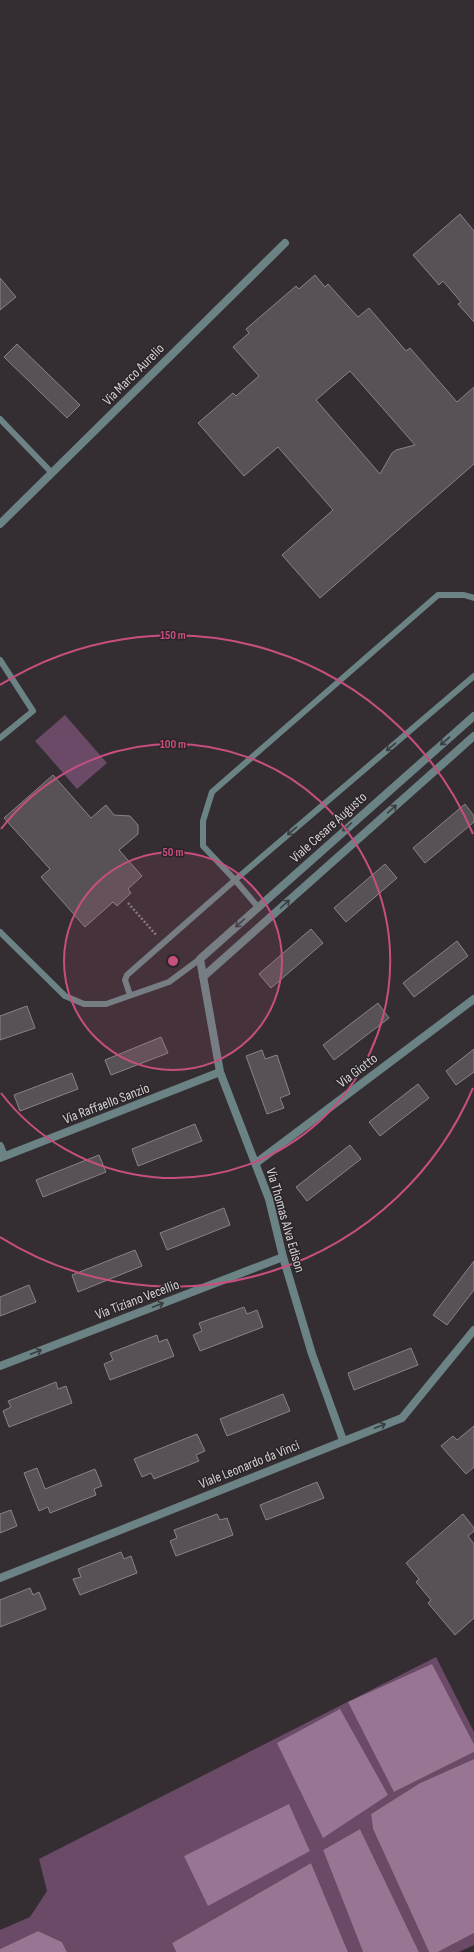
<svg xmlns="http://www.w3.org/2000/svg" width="474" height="1952" font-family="'Sofia Sans Condensed',sans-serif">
<rect width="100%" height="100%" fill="#342e33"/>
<path fill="#6a4a66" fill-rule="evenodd" d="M65 715 107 763 77 789 35 741Z
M436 1657 474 1732V1744L432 1665 394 1792 474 1752V1759L420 1783 371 1814 373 1829 429 1952H419L360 1829 323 1850 363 1952H348L311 1863 172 1943 176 1952H67L62 1942 38 1931 0 1949V1930L30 1917 47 1891 39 1859ZM289 1805 310 1851 184 1856Z
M474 1933V1945L459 1952H438Z"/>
<path fill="#987593" d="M432 1664 474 1744V1752L394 1792 348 1702Z
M340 1709 388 1795 323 1838 277 1743Z
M474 1759V1933L438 1952H429L373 1829 371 1814 420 1783Z
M289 1804 310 1851 208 1906 184 1856Z
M360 1829 419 1952H363L323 1850Z
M311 1863 348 1952H176L172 1943Z
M38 1931 62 1942 67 1952H0V1949Z"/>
<path fill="#585257" stroke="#898288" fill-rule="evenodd" d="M460 214 474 231V322L458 304 461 302 443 281 439 285 413 255Z
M315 275 325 287 328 284 358 317 369 308 406 351 410 348 457 402 474 387V464L320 598 282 555 333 510 278 447 244 476 198 423 233 393 236 396 259 376 233 347 249 333 246 329 296 286 299 289ZM350 371 415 445 396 450 392 453 380 474 316 400Z
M0 278 16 297 0 310Z
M17 344 80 405 67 418 4 357Z
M53 775 91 818 106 805 114 815 130 816 138 825V834L119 850 142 876 128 889 131 893 117 906 113 902 85 927 41 877 50 869 4 818Z
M465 804 474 816V822L425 863 413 848Z
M385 864 397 878 346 922 334 908Z
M311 929 323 943 271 988 259 974Z
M457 941 468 956 414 997 403 983Z
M378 1003 389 1018 334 1060 323 1045Z
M27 1006 35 1028 0 1040V1016Z
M161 1037 168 1053 111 1075 105 1060Z
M474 1049V1072L456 1085 446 1071Z
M262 1050 265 1059 277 1055 290 1094 280 1098 284 1108 267 1114 246 1056Z
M72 1073 78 1089 20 1111 14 1095Z
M418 1084 429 1098 380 1136 369 1122Z
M195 1124 202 1141 138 1166 132 1149Z
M350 1145 361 1159 307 1201 296 1187Z
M99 1155 106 1172 43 1197 36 1180Z
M224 1208 230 1225 167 1250 160 1233Z
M135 1250 142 1266 78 1292 72 1275Z
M474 1261V1290L447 1325 433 1315Z
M29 1285 36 1302 0 1316V1297Z
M244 1307 247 1314 257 1310 263 1327 200 1351 193 1335 202 1331 199 1323Z
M157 1335 159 1342 167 1339 174 1356 110 1380 104 1364 113 1360 110 1353Z
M411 1348 418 1365 354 1390 348 1373Z
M56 1382 58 1389 66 1386 72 1403 9 1427 3 1411 11 1407 8 1401Z
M283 1394 290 1411 227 1436 220 1419Z
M474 1426V1467L466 1474 441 1446 453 1436 457 1440Z
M197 1434 205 1451 196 1455 199 1461 154 1479 151 1473 142 1477 134 1459Z
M37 1468 45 1489 95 1469 102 1486 94 1489 96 1495 50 1513 48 1507 39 1511 24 1473Z
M317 1482 324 1498 266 1520 260 1505Z
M11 1510 17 1526 0 1533V1514Z
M217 1514 220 1520 227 1518 233 1535 176 1556 170 1541 177 1538 174 1530Z
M463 1514 474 1528V1531L468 1536 474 1544V1618L455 1635 428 1603 431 1600 416 1582 419 1579 406 1563Z
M121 1552 124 1559 131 1556 137 1573 80 1595 73 1579 81 1577 78 1569Z
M30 1588 33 1595 39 1592 46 1609 0 1627V1600Z"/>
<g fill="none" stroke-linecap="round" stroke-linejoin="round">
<path stroke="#847f83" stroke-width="2.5" stroke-dasharray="2 2" stroke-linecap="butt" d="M128 903 157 936"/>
<path stroke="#6b8385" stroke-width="6" d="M0 419 52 473
M0 660 33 711 0 738
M258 907 235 880 203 846V821L212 792 438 595H464L474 598
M0 932 65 996 84 1004H106L169 982 200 959
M130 995 125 980 127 975 235 880 474 676"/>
<path stroke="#6b8385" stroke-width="8" d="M0 524 285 243
M203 977 474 736
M0 1146 4 1156
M0 1158 220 1072
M256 1163 474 999
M0 1366 283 1257
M343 1440 312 1354 283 1257 269 1199 220 1072 200 959 474 716
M0 1578 402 1418 474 1330"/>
</g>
<defs><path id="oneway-shaft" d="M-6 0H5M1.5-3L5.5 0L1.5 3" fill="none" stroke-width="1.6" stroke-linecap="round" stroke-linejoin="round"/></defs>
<g stroke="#3a3c40">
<use href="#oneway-shaft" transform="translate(445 741) rotate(139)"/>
<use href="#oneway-shaft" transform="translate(391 747) rotate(140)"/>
<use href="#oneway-shaft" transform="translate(392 809) rotate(-42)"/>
<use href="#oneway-shaft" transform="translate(347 827) rotate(138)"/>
<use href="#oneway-shaft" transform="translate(292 831) rotate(140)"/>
<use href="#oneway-shaft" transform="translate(285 904) rotate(-42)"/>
<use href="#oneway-shaft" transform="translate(240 923) rotate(138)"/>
<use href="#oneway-shaft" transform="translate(158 1305) rotate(-21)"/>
<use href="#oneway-shaft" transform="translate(36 1352) rotate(-21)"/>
<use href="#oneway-shaft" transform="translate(380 1426) rotate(-21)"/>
</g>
<circle cx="173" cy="961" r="109" fill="#c74f7f" fill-opacity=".12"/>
<g fill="none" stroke="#c74f7f" stroke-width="2">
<circle cx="173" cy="961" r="109"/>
<path d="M1 829A217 217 0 1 1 1 1093"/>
<path d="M473 1088A326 326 0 0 1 0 1237M0 685A326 326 0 0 1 473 834"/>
</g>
<g text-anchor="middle" stroke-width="3" stroke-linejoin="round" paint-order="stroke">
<g font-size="14" fill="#d4d0d3" stroke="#2a2529">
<text transform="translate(133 374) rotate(-45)" y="5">Via Marco Aurelio</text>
<text transform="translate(328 827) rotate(-42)" y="5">Viale Cesare Augusto</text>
<text transform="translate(357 1070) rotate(-37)" y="5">Via Giotto</text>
<text transform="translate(106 1103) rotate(-21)" y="5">Via Raffaello Sanzio</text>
<text transform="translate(286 1220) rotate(74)" y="5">Via Thomas Alva Edison</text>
<text transform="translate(137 1299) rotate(-21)" y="5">Via Tiziano Vecellio</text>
<text transform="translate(249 1464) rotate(-22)" y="5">Viale Leonardo da Vinci</text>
</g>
</g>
<circle cx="173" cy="961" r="6" fill="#c74f7f" stroke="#2a2529" stroke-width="2"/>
<g font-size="12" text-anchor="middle" font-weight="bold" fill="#c74f7f" stroke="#2a2529" stroke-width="3" stroke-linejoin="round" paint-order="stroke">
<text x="173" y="639">150 m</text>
<text x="173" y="748">100 m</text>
<text x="173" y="856">50 m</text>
</g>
</svg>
